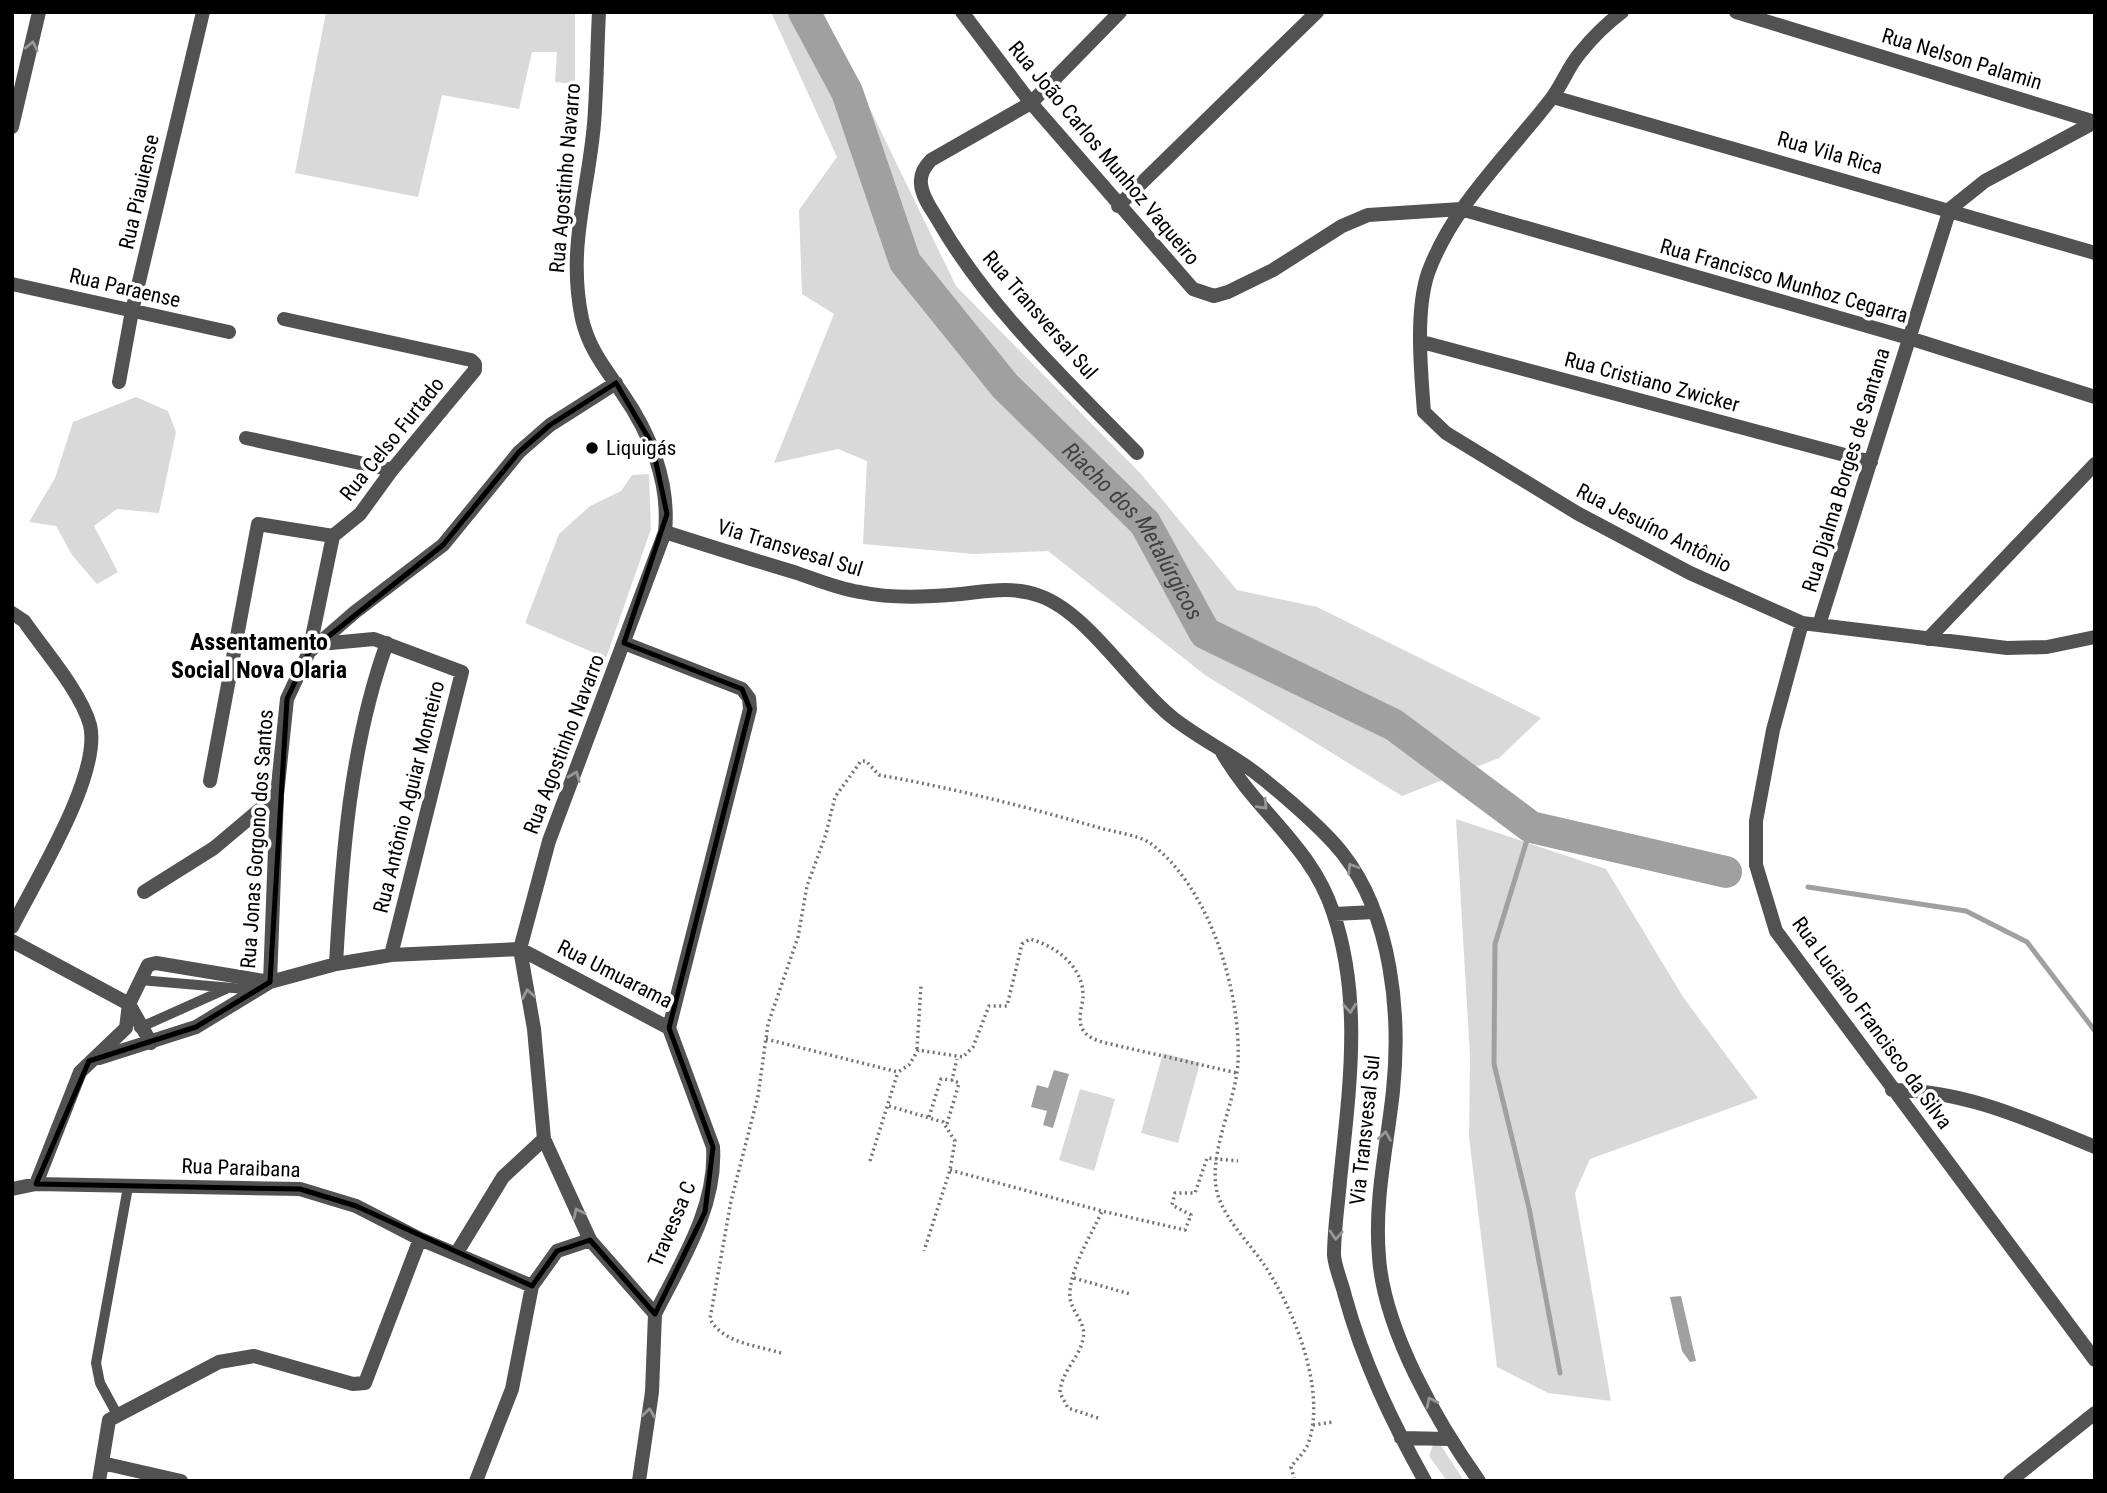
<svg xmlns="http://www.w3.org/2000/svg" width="2107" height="1493" font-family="'Roboto Condensed',sans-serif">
<rect width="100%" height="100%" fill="#fff"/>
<path fill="#d9d9d9" d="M326 12H575V84L555 82 557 52H532L519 109 442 95 418 197 295 173Z
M771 12H823L956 286 1141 474 1237 590 1317 607 1541 718 1499 758 1402 796 1205 675 1048 551 974 554 863 544 867 461 838 449 774 463 834 314 802 294 799 210 837 157Z
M136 397 168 411 176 432 159 513 117 509 94 526 118 572 97 584 72 555 56 526 29 522 55 478 73 422Z
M649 474 651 529 606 658 525 623 559 534 590 506 621 491 632 475Z
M1456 819 1606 869 1683 997 1758 1098 1590 1159 1575 1193 1611 1401 1548 1393 1497 1367 1469 1137 1470 1056Z
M1163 1053 1200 1063 1178 1143 1141 1133Z
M1080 1089 1115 1099 1094 1171 1059 1160Z
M1440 1444 1464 1481H1447L1429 1456 1433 1445Z"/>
<path fill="#a0a0a0" d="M1054 1070 1069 1074 1053 1128 1043 1125 1047 1111 1031 1107 1037 1085 1048 1088Z
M1681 1296 1696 1361 1690 1362 1682 1351 1670 1297Z"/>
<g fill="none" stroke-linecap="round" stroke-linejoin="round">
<path stroke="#a0a0a0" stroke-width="5" d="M1531 827 1495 944 1494 1064 1529 1208 1560 1373
M1808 887 1966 911 2027 942 2095 1031"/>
<path stroke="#a0a0a0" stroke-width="32" id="s1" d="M804 12 847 92 905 262 1005 386 1145 523 1205 633 1394 725 1531 827 1726 872"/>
<path stroke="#747474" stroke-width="3.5" stroke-dasharray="2 3.5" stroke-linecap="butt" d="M766 1039 898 1072 909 1065 918 1050 963 1057 973 1047 989 1006H1007L1022 944 1030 939C1056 946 1084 967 1083 997 1082 1007 1077 1020 1083 1030 1088 1038 1098 1041 1106 1043L1237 1073
M917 1049 921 986
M889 1106 943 1122 955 1141 950 1170 924 1251
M929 1117 941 1079 952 1080 957 1059
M947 1124 959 1083 952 1080
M870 1161 898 1072
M950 1170 1102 1211
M1074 1278 1130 1294
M781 1353C755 1345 723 1343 710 1319L731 1201 758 1096 768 1024 798 937 807 886 826 834 835 797 861 761H866L879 775C953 788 1027 807 1100 828 1114 832 1138 835 1150 843 1210 887 1241 992 1238 1062 1236 1105 1203 1161 1220 1201 1230 1225 1251 1245 1265 1266 1294 1310 1326 1389 1309 1441 1306 1452 1297 1458 1291 1467L1294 1478
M1098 1418 1068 1408 1060 1393C1061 1371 1079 1359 1083 1339 1087 1323 1072 1313 1070 1298 1068 1271 1091 1236 1102 1211L1185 1230 1191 1215 1172 1205 1175 1193H1195L1207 1158 1238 1161
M1313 1425 1333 1422"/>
<path stroke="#525252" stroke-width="10" d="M140 980 257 990
M139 1028 226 989
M118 1416 100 1383 96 1363 128 1187"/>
<path stroke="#525252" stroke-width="14" d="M599 12C597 49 597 87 594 124 588 193 567 248 582 319 589 349 605 368 622 393 650 433 670 482 665 532L549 841 520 949 534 1029 544 1139 590 1240 655 1314 652 1392 639 1481
M962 12 1031 103 1193 289 1214 296 1228 292 1273 270 1342 226 1368 215 1461 209 1909 338 2095 397
M1120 12 1031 103 931 160C924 168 920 174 921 184 922 198 933 211 939 222 991 311 1067 381 1137 453
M1622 12C1606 24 1592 38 1580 53 1568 67 1562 85 1551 99 1508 155 1453 205 1428 273 1415 312 1421 372 1424 412L1446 433 1577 513 1690 573 1802 623 2007 648 2047 647 2095 637
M1736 12 2095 122
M1553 97 2095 253
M12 127 39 12
M1118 206 1317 12
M12 284 229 332
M284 319 471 360 475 364V370L392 470 360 514 333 536 309 652
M1422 342 1871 462
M119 382 132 311 203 12
M246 438 392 470
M665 532C709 546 753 560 797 573 817 580 839 589 860 592 893 599 928 597 961 594 988 591 1013 586 1040 596 1088 613 1131 685 1173 718 1192 733 1214 745 1234 758 1263 776 1322 827 1343 854 1392 917 1401 1014 1393 1091 1387 1147 1374 1200 1379 1257 1384 1330 1437 1422 1479 1481
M12 613 24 621C44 650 81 692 90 725 102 774 35 881 12 927
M1802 623 1773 730 1756 821V865L1776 931 2095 1360
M1819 625 1950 209 1985 181 2095 122
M1928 639 2095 464
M624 643 742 689 749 698 750 709 669 1028
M320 644 374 639 462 672 391 955
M1222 752C1255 811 1311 845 1333 912 1363 1000 1349 1091 1340 1181 1338 1205 1334 1231 1334 1255 1335 1268 1342 1283 1345 1296 1363 1362 1392 1422 1425 1481
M210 781 258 524 333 536
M144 892 214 848 277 795
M1334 914 1374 912
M12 941 129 1004 151 1043
M336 964C342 857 350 745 387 643
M99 1058 196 1027 270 982 336 964 391 955 520 949 669 1028
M1892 1090C1964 1090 2029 1120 2095 1147
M36 1184 80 1072 126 1028 129 1004 148 965 156 963 270 982 277 795 287 699 309 652 355 612 443 545 519 452 550 425 616 383
M12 1189 36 1184 300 1189 356 1206 420 1239 532 1286
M456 1254 503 1177 544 1139
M655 1314C681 1262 717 1207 713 1147L669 1028
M1401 1438 1449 1439
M102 1463 181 1481
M99 1481 109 1420 219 1362 254 1356 353 1384 365 1383 420 1239
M476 1481 512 1389 532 1286 557 1251 590 1240
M2010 1481 2095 1413"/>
</g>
<defs><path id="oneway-chevron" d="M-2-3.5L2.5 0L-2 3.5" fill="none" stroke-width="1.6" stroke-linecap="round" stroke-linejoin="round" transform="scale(1.75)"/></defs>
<g stroke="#979797">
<use href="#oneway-chevron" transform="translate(32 46) rotate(-78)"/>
<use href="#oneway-chevron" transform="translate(575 776) rotate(-68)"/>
<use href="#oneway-chevron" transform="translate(1263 805) rotate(47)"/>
<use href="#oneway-chevron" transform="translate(1352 868) rotate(-122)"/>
<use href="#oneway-chevron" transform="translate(528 994) rotate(-100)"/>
<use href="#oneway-chevron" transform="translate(1350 1008) rotate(86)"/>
<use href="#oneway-chevron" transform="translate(1385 1136) rotate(-81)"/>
<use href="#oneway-chevron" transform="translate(578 1213) rotate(-115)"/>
<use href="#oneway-chevron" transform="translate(1336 1235) rotate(94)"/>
<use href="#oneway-chevron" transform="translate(1431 1402) rotate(-116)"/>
<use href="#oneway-chevron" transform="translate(649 1413) rotate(-82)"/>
</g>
<path fill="none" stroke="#000" stroke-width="5" stroke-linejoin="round" d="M616 383 652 444 667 514 624 643 742 689 750 709 669 1028 713 1147 705 1212 655 1314 590 1240 557 1251 532 1286 356 1206 300 1189 36 1184 89 1061 196 1027 270 982 287 699 309 652 443 545 519 452 550 425Z"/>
<circle fill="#000" stroke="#fff" stroke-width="2.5" cx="592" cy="448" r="7"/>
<g text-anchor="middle" stroke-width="7" stroke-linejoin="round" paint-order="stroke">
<g font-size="21" fill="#000" stroke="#fff">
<text transform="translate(1962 59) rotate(17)" y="7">Rua Nelson Palamin</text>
<text transform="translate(1104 153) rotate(50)" y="7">Rua João Carlos Munhoz Vaqueiro</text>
<text transform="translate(1830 153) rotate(16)" y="7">Rua Vila Rica</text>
<text transform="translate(565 178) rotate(-85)" y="7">Rua Agostinho Navarro</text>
<text transform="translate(139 192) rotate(-77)" y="7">Rua Piauiense</text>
<text transform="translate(1784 281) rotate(16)" y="7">Rua Francisco Munhoz Cegarra</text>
<text transform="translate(125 288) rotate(13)" y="7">Rua Paraense</text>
<text transform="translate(1040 315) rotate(49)" y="7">Rua Transversal Sul</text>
<text transform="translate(1652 382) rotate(15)" y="7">Rua Cristiano Zwicker</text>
<text transform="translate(392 439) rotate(-51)" y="7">Rua Celso Furtado</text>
<text transform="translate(1846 470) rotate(-73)" y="7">Rua Djalma Borges de Santana</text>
<text transform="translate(1654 528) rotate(27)" y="7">Rua Jesuíno Antônio</text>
<text transform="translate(790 548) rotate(17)" y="7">Via Transvesal Sul</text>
<text transform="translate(564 744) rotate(-69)" y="7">Rua Agostinho Navarro</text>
<text transform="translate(409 797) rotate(-76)" y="7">Rua Antônio Aguiar Monteiro</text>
<text transform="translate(257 839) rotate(-86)" y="7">Rua Jonas Gorgono dos Santos</text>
<text transform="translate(615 974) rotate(27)" y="7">Rua Umuarama</text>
<text transform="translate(1872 1023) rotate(54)" y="7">Rua Luciano Francisco da Silva</text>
<text transform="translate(1365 1130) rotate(-84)" y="7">Via Transvesal Sul</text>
<text transform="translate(241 1168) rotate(2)" y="7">Rua Paraibana</text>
<text transform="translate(672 1224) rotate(-67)" y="7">Travessa C</text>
</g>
<g font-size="21" fill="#000" stroke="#fff" text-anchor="start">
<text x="606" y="455">Liquigás</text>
</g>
<g font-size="23" font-style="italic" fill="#414141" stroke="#fff">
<text dy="8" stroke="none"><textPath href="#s1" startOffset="625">Riacho dos Metalúrgicos</textPath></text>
</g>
<g font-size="24" font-weight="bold" fill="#000" stroke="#fff">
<text x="259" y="650">Assentamento<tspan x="259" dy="28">Social Nova Olaria</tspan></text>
</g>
</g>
<rect width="2107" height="1493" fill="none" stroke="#000000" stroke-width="28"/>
</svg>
